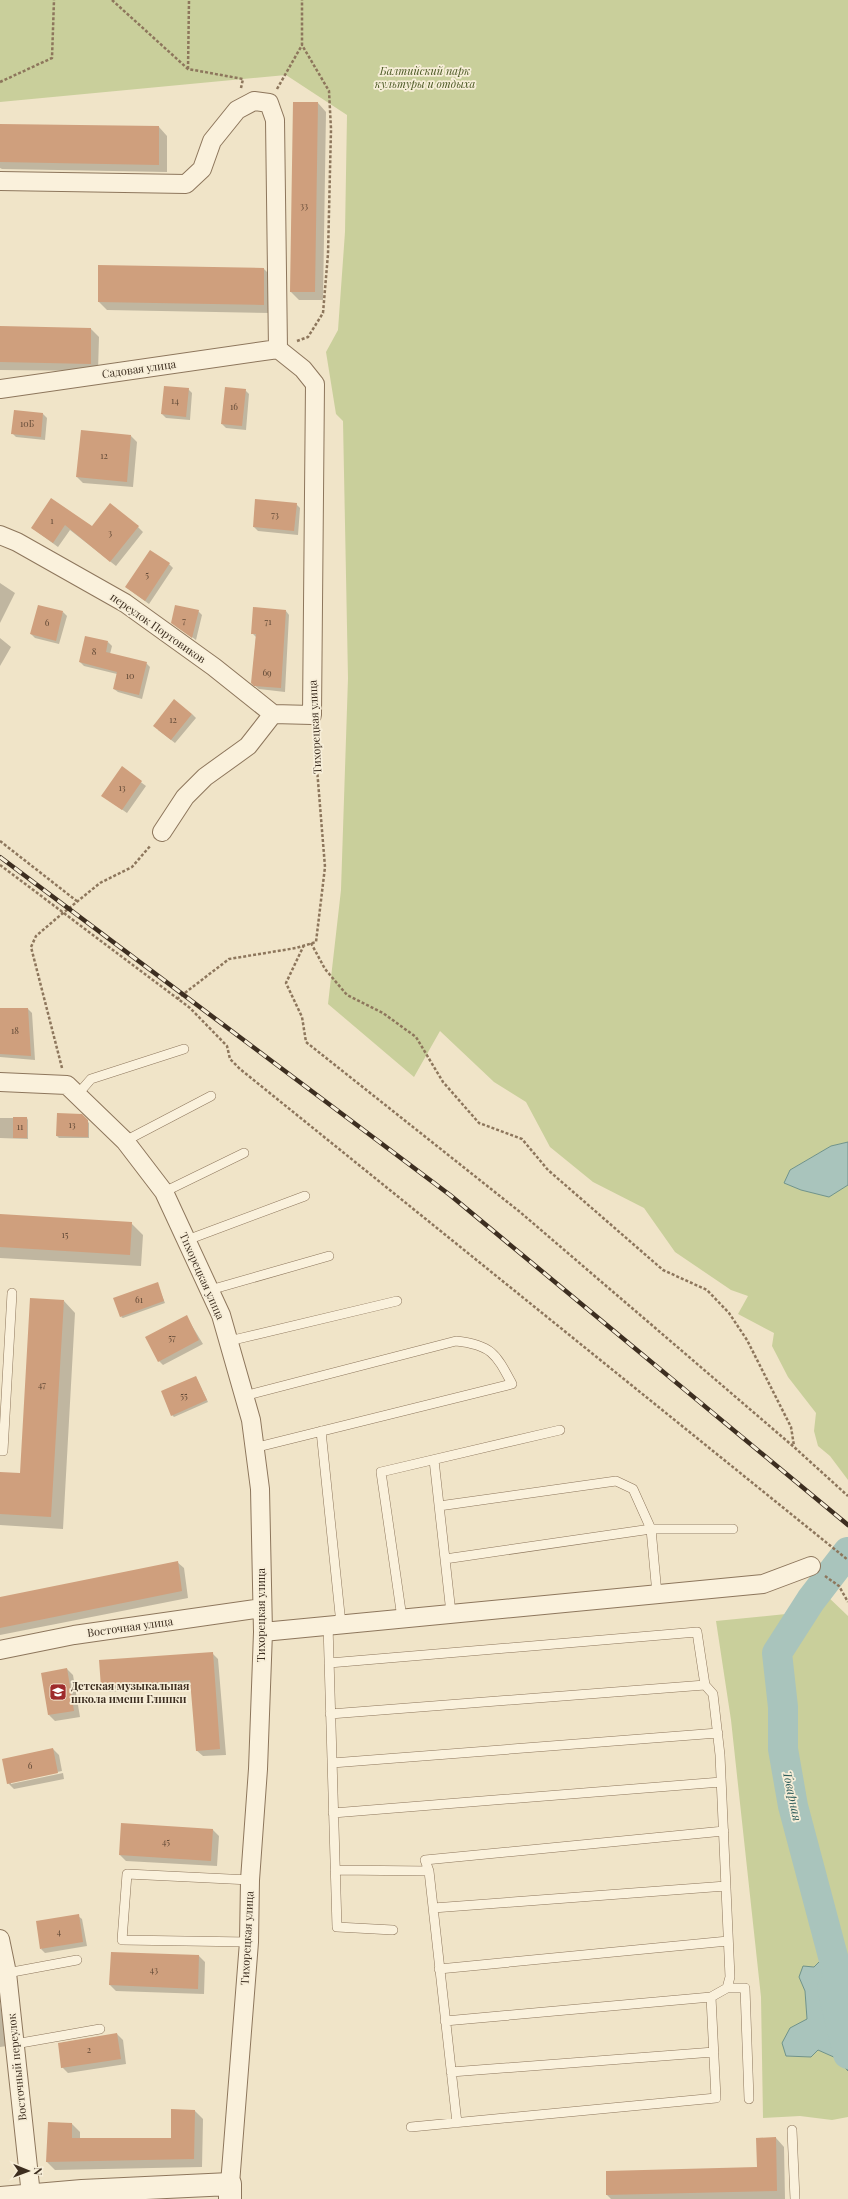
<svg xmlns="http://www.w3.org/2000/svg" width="848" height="2199" font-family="'Playfair Display',serif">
<rect width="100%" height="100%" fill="#f0e4c8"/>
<path fill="#c9cf9b" d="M0 0H848V1142L831 1146 790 1170 784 1183 801 1190 829 1197 848 1185V1480L830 1456 818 1446 814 1431 816 1413 788 1377 772 1346 774 1333 738 1314 748 1296 731 1290 675 1252 644 1208 593 1182 550 1147 526 1102 494 1082 440 1031 414 1077 328 1004 341 890 348 678 343 421 336 414 326 352 338 330 345 232 347 115 286 75 0 102Z
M825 1594 848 1616V2037L845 2029 847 2011 839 1994V1979L814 1967 799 1977 805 1991 807 2020 790 2028 786 2056 811 2057 818 2050 836 2058 848 2071V2117L832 2120 800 2116 763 2118 761 1997 731 1720 716 1621 786 1614Z"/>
<path fill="#a9c4bc" stroke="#6f938a" d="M848 1142V1185L829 1197 801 1190 784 1183 790 1170 831 1146Z
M824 1957 839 1979V1994L847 2011 845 2028 848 2037V2071L836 2058 818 2050 811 2057 786 2056 782 2043 790 2028 807 2019 805 1991 799 1977 803 1966 814 1967Z"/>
<path fill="#0003" d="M318 103 326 112 323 300H299L291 292Z
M0 125 159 127 167 136V172L2 169 0 168Z
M99 266 264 269 272 277V313L107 310 99 302Z
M0 327 91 329 99 337 98 371 0 370Z
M165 387 188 389 192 393 190 420 166 418 162 414Z
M245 390 249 394 246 430 226 428 222 424Z
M43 414 47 418 45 440 16 437 12 433Z
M131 436 137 442 133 487 83 483 77 477Z
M51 500 92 528 138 527 143 532 116 566 70 530 58 547 32 528Z
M296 504 300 508 298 535 258 531 254 527Z
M169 564 173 568 149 604 126 587Z
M0 583 15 593 0 623Z
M198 611 202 615 196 640 175 625Z
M286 611 289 615 285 692 259 689 252 683 256 637 252 633Z
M63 612 67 616 59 644 35 638 31 634Z
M0 638 11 647 0 666Z
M108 642 112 646 110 654 146 663 150 667 142 699 118 692 114 689 117 674 84 666 80 662Z
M192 714 196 718 175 743 158 730Z
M122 768 146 786 127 813 107 799Z
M0 1009H28L32 1013 35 1060 0 1057Z
M81 1115 89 1123V1138H59L57 1136Z
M0 1118H27L28 1120V1139L0 1138Z
M0 1215 131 1223 143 1235 141 1266 0 1258Z
M157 1283 165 1303 123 1318 121 1317Z
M64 1301 75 1313 63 1529 0 1525V1473L21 1474Z
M186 1316 203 1344 163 1365 159 1361Z
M196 1377 208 1402 174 1417 172 1415Z
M177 1562 184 1568 188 1598 0 1635V1598Z
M212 1653 218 1659 226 1755 203 1756 196 1750 192 1686 109 1692 102 1686Z
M67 1669 73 1675 80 1717 55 1721 49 1715Z
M53 1749 59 1755 62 1771 11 1782V1784L63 1773 64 1779 14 1789 8 1783Z
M213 1830 219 1836 217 1866 126 1861 120 1855Z
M78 1916 82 1919 87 1946 45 1953 41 1949Z
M112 1953 199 1956 205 1962 204 1994 116 1991 110 1985Z
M0 2003 7 2046 0 2047Z
M117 2034 123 2040 126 2064 68 2073 62 2067Z
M195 2111 203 2119 202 2167 55 2170 47 2162 72 2124 80 2132V2139H172Z
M776 2138 784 2147 785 2199H611L607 2195V2172L758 2168Z"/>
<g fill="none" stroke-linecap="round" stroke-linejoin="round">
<path stroke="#a9c4bc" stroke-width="30" d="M848 1552 811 1600 777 1653 783 1707V1749L793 1806 839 1979 832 1988 848 2054"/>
</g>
<path fill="#cf9f7d" d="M293 102H318L315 292H290Z
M0 124 159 126V165L0 162Z
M98 265 264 268V305L98 302Z
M0 326 91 328V364L0 362Z
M164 386 189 388 186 417 161 414Z
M225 387 246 389 242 426 221 424Z
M14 410 43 413 41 437 11 434Z
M81 430 131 435 127 482 76 477Z
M51 498 92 526 110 503 139 526 110 562 65 525 53 543 31 528Z
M255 499 297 503 294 531 253 527Z
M150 550 170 563 145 601 125 587Z
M38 605 63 611 56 641 30 634Z
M175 605 199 610 192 638 171 623Z
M253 607 286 610 281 688 254 686 251 683 256 634H251Z
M85 636 108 641 106 652 147 662 139 695 113 689 117 672 79 662Z
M174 699 192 714 171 740 153 726Z
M122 766 142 781 122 810 101 796Z
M0 1008H28L31 1056 0 1054Z
M57 1113 82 1114 88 1120V1137L56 1136Z
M13 1117H27V1138H13Z
M0 1214 132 1222 130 1255 0 1247Z
M158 1282 164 1301 120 1317 113 1298Z
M30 1298 64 1300 51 1517 0 1514V1472L20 1473Z
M187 1315 199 1340 158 1362 145 1337Z
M196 1376 207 1400 171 1416 161 1391Z
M178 1561 182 1591 0 1628V1597Z
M213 1652 220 1749 196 1751 190 1680 101 1687 99 1660Z
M67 1668 74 1711 48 1715 41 1673Z
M53 1748 58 1773 7 1784 2 1759Z
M121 1823 213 1829 211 1861 119 1855Z
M79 1914 83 1942 40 1949 36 1921Z
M111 1952 199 1955 198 1989 109 1985Z
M117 2033 121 2059 61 2068 58 2043Z
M171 2109 195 2110 194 2159 46 2162 48 2122 72 2123V2138H171Z
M776 2137 777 2191 606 2195V2171L757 2167 756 2138Z"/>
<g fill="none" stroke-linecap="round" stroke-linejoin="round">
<g stroke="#8d765c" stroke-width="10">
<path id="service" d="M77 1095 91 1079 184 1049
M125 1141 211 1096
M164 1192 244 1153
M187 1240 305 1196
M210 1290 329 1256
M229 1341 397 1301
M244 1396 456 1341C492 1345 496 1354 512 1384L254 1448
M321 1431 341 1624
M0 1451H3L12 1293
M434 1460 451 1613
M439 1506 616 1481 633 1489 651 1529H733
M445 1559 651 1529 657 1594
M402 1618 381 1472 560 1430
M328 1625 337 1927 393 1930
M329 1663 697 1632 705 1685 713 1694 720 1755 730 1977 727 1988H745L749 2099
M330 1714 705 1685
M332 1763 718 1733
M333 1813 721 1782
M335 1870 429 1871 457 2123
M429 1871 425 1860 724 1831
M433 1908 726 1886
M249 1942 122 1940 127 1874 250 1880
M439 1969 728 1941
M7 1973 77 1960
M445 2021 711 1997
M15 2044 100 2029
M451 2072 714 2052
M411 2127 716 2098 711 1997 727 1988
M792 2130 795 2199"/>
</g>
<g stroke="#8d765c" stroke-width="20">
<path id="minor" d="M0 181 186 184 202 169 212 141 237 110 254 101 269 103 275 120 278 349
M0 389 278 349
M0 535 17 542 125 603 214 667 273 714 312 715 315 384 303 369 278 349
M162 832 185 797 205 777 248 746 273 714
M0 1082 67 1085 125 1141 164 1192 221 1315 251 1420 260 1489 263 1632 258 1769 250 1880 249 1942 230 2184
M263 1632 763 1584 811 1566
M0 1650 74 1635 262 1608
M0 1939 7 1973 31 2195"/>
</g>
<g stroke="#8d765c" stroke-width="24">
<path id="tertiary" d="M0 2198 82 2191 230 2184V2199"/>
</g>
<path stroke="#8d765c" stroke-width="2.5" stroke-dasharray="3 2" stroke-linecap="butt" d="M112 0 188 69 243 79 241 88
M188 69 189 0
M0 82 52 58 54 0
M277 89 302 45V0
M297 341 308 337 323 313 328 254 331 129 329 91 302 45
M0 841 78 902
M0 865 190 1008 227 1046 230 1059 240 1069 848 1560
M311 943 325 969 347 995 383 1013 416 1037 443 1082 479 1123 522 1139 548 1170 663 1270 707 1290 729 1313 747 1340 791 1427 794 1446
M304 945 286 983 302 1017 306 1042 520 1212 794 1447 848 1496
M177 999 229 959 296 948 316 942 325 867 314 732
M62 1068 31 947 36 936 57 918 100 883 132 867 151 845
M825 1576 839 1586 848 1602"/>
<use href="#service" stroke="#faf1dc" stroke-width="9"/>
<use href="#minor" stroke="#faf1dc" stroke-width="18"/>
<use href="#tertiary" stroke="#faf1dc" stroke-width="22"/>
<g stroke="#3d2e20" stroke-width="4.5">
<path id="rail" d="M0 857 450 1195 848 1525"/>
</g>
<use href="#rail" stroke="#f7eed8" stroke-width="3" stroke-dasharray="9" stroke-linecap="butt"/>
</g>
<defs>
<g id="school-square" transform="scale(0.9)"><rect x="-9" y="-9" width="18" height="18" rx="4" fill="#9e2a2b" stroke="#f7eed8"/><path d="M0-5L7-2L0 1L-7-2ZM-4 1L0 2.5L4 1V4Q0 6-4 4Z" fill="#fff"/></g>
</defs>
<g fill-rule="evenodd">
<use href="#school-square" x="58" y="1692"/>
</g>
<g text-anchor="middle" stroke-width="3.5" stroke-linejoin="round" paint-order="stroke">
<g font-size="9" fill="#624a37">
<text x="304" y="209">33</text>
<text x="175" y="404">14</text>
<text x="234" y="410">16</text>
<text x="27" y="427">10Б</text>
<text x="104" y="459">12</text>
<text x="275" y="518">73</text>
<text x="52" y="524">1</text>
<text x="110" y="536">3</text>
<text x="147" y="578">5</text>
<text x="184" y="624">7</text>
<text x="268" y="625">71</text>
<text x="47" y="626">6</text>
<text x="94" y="655">8</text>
<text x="267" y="676">69</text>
<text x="130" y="679">10</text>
<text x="173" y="723">12</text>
<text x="122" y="791">13</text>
<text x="15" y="1034">18</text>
<text x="72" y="1128">13</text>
<text x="20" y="1130">11</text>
<text x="65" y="1238">15</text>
<text x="139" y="1303">61</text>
<text x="172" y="1341">57</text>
<text x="42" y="1388">47</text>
<text x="184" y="1399">55</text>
<text x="30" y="1769">6</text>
<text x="166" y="1845">45</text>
<text x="59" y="1935">4</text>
<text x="154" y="1973">43</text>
<text x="89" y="2053">2</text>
</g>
<g font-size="11" font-style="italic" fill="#4d5a26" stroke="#f7eed8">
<text x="425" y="75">Балтийский парк<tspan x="425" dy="13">культуры и отдыха</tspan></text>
</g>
<g font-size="11" fill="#3d2e20" stroke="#f7eed8">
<text transform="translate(139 369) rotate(-8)" y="4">Садовая улица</text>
<text transform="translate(158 628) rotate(35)" y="4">переулок Портовиков</text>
<text transform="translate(315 727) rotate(-93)" y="4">Тихорецкая улица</text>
<text transform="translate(202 1276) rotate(66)" y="4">Тихорецкая улица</text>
<text transform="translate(261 1615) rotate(-90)" y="4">Тихорецкая улица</text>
<text transform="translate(130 1627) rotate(-8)" y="4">Восточная улица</text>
<text transform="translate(247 1938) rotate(-87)" y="4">Тихорецкая улица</text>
<text transform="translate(17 2067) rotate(-96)" y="4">Восточный переулок</text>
</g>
<g font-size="11" font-weight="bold" fill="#3d2e20" stroke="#f7eed8" text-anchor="start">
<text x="71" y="1690">Детская музыкальная<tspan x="71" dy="13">школа имени Глинки</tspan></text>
</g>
<g font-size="12" font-style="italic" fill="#2f5d5a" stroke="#f7eed8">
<text transform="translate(792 1796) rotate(78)" y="4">Товарная</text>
</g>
</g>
<g transform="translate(28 2171) rotate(91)" stroke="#f7eed8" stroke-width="3" paint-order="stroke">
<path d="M0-3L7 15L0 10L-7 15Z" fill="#3d2e20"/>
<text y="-6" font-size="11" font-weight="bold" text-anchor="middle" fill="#3d2e20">N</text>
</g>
</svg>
